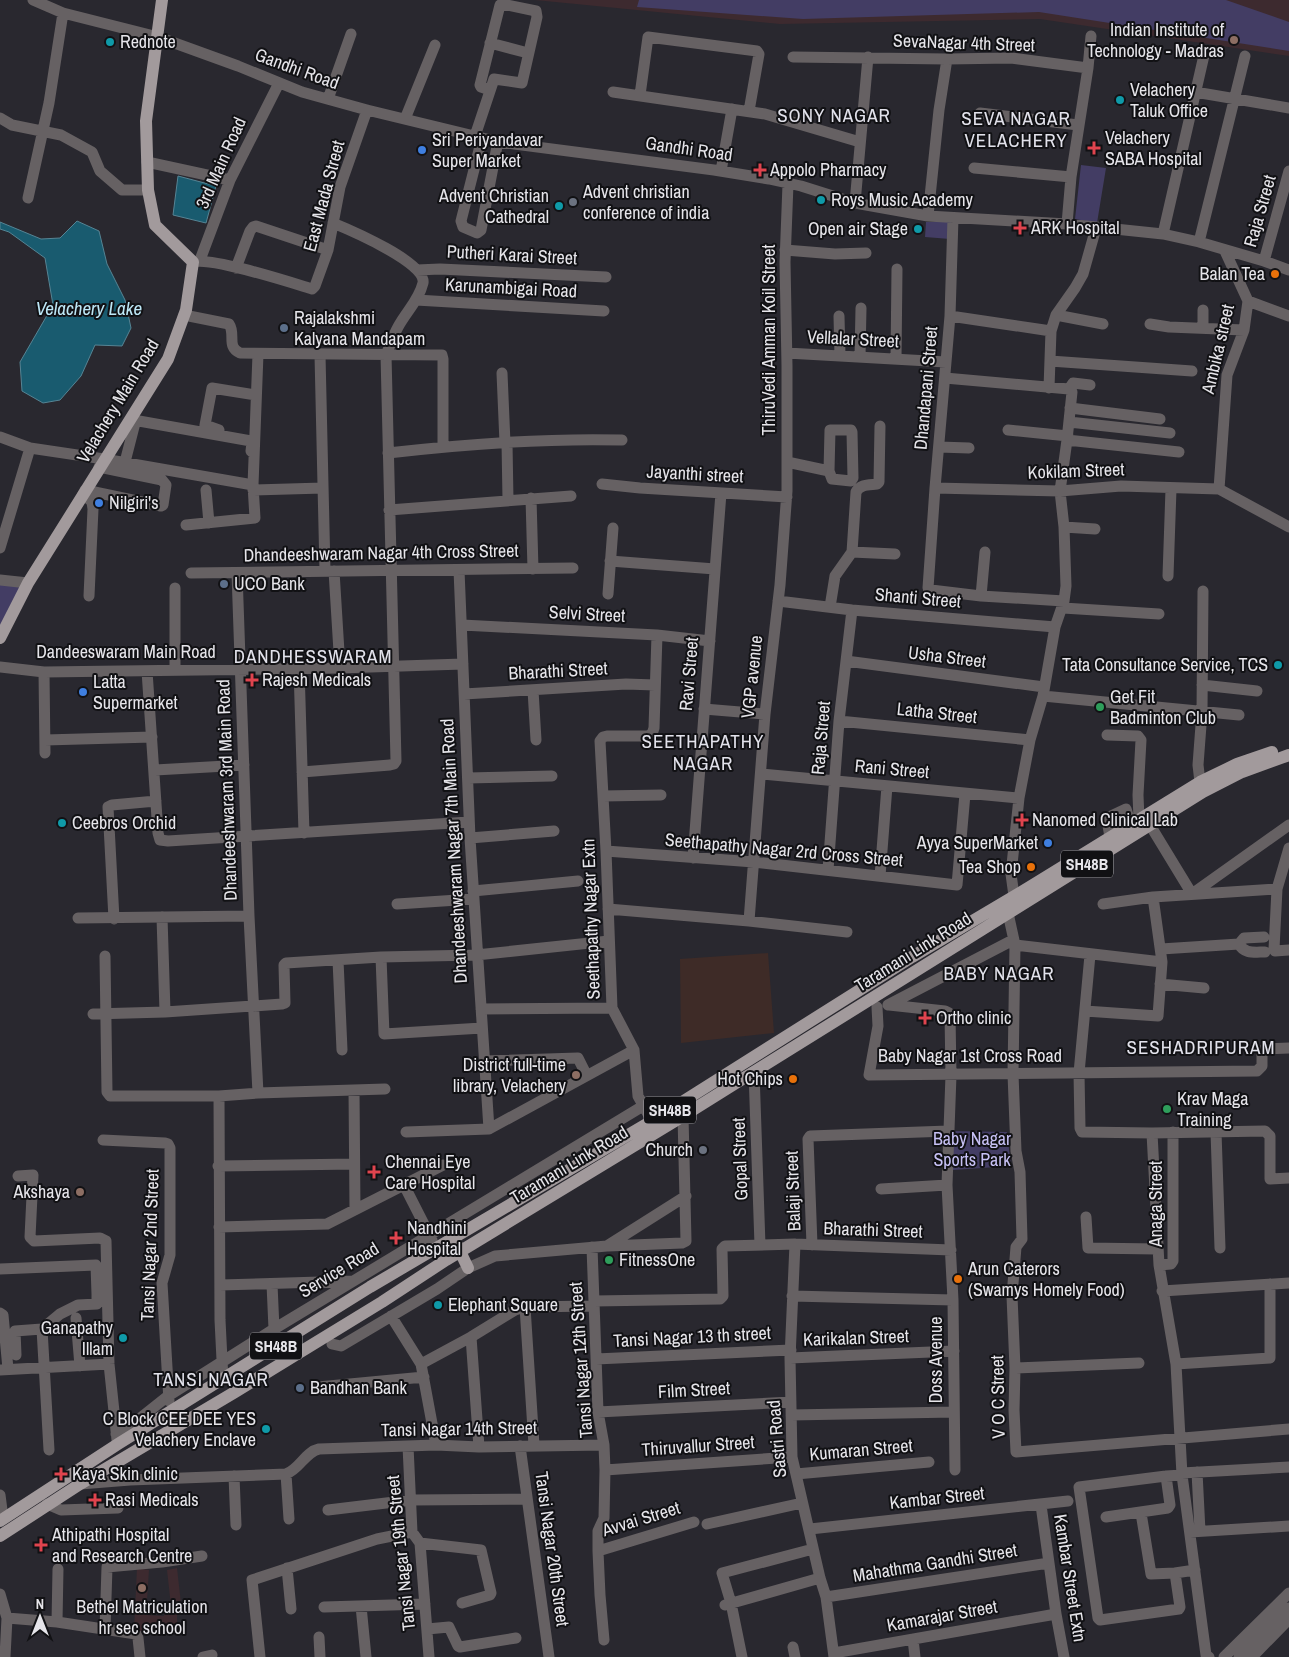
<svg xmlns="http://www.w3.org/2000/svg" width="1289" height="1657" font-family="'Archivo Narrow',sans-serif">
<rect width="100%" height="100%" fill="#29282f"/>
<path fill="#3e2b27" d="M768 953 774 1033 681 1043 680 959Z"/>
<path fill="#3d2a2f" d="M535 0H1289V56L1040 19 780 24Z
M137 1568 149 1570 146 1615 164 1616V1607L171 1606 167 1570 177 1568 182 1612 177 1613V1633L134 1631Z"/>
<path fill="#433d64" d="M639 0H1226L1289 22V51L1039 12 803 19 637 7Z
M1081 165 1106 168 1097 223 1075 219Z
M926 222H951L950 239 925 237Z
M0 584 24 586 0 631Z
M953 1131 1007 1132 1011 1166 953 1170Z"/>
<path fill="#195b6f" stroke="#568494" d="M178 176 216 186 206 223 173 215Z
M77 221 99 231 107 264 125 300 131 328 122 346 95 345 81 376 60 400 43 403 22 391 20 362 53 305 45 258 9 232 0 229V222L41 239 60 238Z"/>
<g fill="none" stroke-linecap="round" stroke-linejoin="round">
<path stroke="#666163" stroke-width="11" d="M33 0 63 13 158 37 238 66 302 92 367 110 499 142 714 170 769 179 801 186 855 203 928 216 1067 224 1163 234 1199 242 1264 261 1289 270
M490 43 528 53
M793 57 947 59 1011 58 1088 68
M613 92 765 114 860 142
M1195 92 1289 108
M640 95 648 37 757 51 759 54 749 111
M328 99 351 34
M980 113 1078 125
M0 118 12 125 61 135 92 152 100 171 122 190H148
M405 119 435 45
M475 136 494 79 522 83 537 17 536 11 502 4 500 5 480 85 481 87 490 90
M482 138 461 221 463 227 477 233 481 230 498 141
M147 162 230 180
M974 168 1071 177
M721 171 732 109
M28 198 49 103 63 13
M855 203 868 57
M928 216 939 110 947 59
M953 218 950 316 935 488 928 588 931 590 981 596 1064 601
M1067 224 1071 177 1088 68 1091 36
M1163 234 1205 51
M1199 242 1245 56
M785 250 835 254 866 253
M200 260 230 180 279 83
M1264 261 1289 171
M193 262C212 257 289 282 312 289L315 286 328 250 340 187 367 110
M236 268 250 231 253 227 256 226 328 250
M417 270 440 269 606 277
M416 300 604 311
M1248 301 1289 316
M184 315 229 324C236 334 226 347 240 353L442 355 443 359V447
M1056 315 1103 324
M839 316 840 356
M950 316 1051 331
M1150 324 1169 327 1244 330
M1203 328V310
M787 353 946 362
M320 355 325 571
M860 357 861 308
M896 359 897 269
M1050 361 1192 371
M502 373 505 443
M945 378 1069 389 1072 392 1067 440 1060 491 1064 527 1066 586 1064 601 1055 627 1043 696 1030 740 1019 798 1011 874 1014 896
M1049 388 1051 331 1056 315 1075 288 1083 274 1096 228
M1069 389 1073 383 1090 385
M1070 408 1160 419
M1069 422 1170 433
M219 430 205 425 212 388 256 395
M1008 430 1068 436
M0 437 30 448 104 459 253 485
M1067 440 1179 452
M507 443 508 500
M939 447 969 448
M388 453C465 444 544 438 622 440
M125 462 135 423 139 421 251 441 252 443 251 451
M787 462 829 471 832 479 851 481 853 478 852 432 851 430H830L829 471
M602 484 640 488 787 497
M935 488 1060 491 1121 486 1219 489 1289 527
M1219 489 1227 375 1244 330 1248 301 1225 251
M85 490 161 506 163 505 166 485 162 480 99 467
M206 490 209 523
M253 490 323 488
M83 494 92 502 93 509 89 596
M531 498 533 569
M389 510 571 496
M186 525 255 518 253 485 258 354
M1064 527 1095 529
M0 548 30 448
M852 552 895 554
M610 561 715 569
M459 570 470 838 489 1129
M334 571 340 668
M191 573 573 568
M237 573 249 916 258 1093
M1168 576 1171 489
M0 580 28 583
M608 594 613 528
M981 596 985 552
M778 601 852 610 1055 627
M830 607 835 576 852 552 856 492C860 484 869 485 877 484L879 482 880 426
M1063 608 1159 614
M462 625 657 635 710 641
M846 661 1044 687
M0 667 44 672 340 668 463 664
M299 668 304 833
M175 670V588
M147 671 158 833 160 840 168 841 469 822
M44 672 45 753
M1202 685 1257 691
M533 690 536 740
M464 694 626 684 655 685
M1043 696 1239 715
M704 709 765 714
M839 721 1030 740
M1107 735 1138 736 1141 740 1138 795 1139 819
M45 740 152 737
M155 770 244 765
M302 772 390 765 394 764 396 761 386 355C390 346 393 336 398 327 406 312 419 300 423 283 427 263 350 230 333 223
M761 774 1019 798
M468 778 552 776
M1200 782 1198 765 1202 712 1203 591
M603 796 661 795
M1150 825 1192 894 1289 825
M1110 837 1107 820 1109 817 1126 809 1131 825
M470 838 554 831
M606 851 754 862 957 885 965 794
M693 858 721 493
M828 870 839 721 852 610
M880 876 887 786
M1277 889 1274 949 1275 951 1289 950
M473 891 578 881
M397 904 473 899
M1103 904 1153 897 1277 889 1289 848
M608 909 749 921 847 932
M1008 913 1015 945 1013 1074 1016 1151 1020 1172 1022 1239 1016 1247 1012 1296 1015 1368 1014 1410 1016 1452 1289 1429
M162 917 165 1012
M78 918 249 916
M114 919 108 807 112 805 156 801
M749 921 765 714 780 585 787 491V366L785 262 788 184
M1239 944C1244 954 1254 952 1265 952
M1015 945 1162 962
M1161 949 1239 944 1244 938 1264 937
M1090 955 1079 1073 1080 1128 1082 1132 1152 1133 1265 1131 1270 1136V1179L1289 1178
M105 956 107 1092 110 1096H219L258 1093 385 1089
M381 957 384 1034 482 1028
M338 960 342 1050
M1160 984 1204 988
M888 1005 1013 940
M889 1005 945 1011 949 1013 950 1015 951 1075 947 1185 953 1300 955 1470
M877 1007 878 1026 869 1075 1257 1071 1262 1066V1052L1264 1049 1289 1048
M481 1009 612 1008
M1085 1011 1158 1016 1162 962 1153 897
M93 1014 165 1012 282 1004 285 1003 284 965 286 963 381 957 476 955 609 941
M485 1061 578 1058 586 1074
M754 1072 760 1245
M354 1090 355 1210
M219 1096 220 1320 223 1380
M652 1121 638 1096 634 1050 612 1008 606 851 600 741 603 737 607 736H647L652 734 654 728 657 635
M406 1132 489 1129 634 1050
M1216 1132 1220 1248
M1152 1133 1159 1265 1176 1364 1182 1475 1206 1655 1209 1657
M103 1140 165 1143 168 1144 170 1148V1255L162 1283 169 1401
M218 1166 354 1164
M18 1176 33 1175 30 1237 34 1241 100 1238 106 1241 109 1364 117 1440
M404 1185 432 1240
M881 1189 947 1185
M1086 1217 1088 1248 1157 1249
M219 1227 327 1224 443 1165
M795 1244 790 1358 792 1457 820 1578 826 1597 834 1657
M812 1245 808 1139 810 1136 948 1131
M608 1246 682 1243 686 1241 683 1116
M592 1247 598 1412 604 1445 605 1470 604 1518 598 1531V1551L600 1595 604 1640
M1159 1265 1171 1264 1173 1261V1132
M0 1269 96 1265 97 1294H103
M272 1284 274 1329
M220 1285 353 1281
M1162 1291 1289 1283
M792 1296 953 1300
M594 1301 720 1299 723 1296 722 1249 725 1246 795 1244 951 1250
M525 1307 534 1445
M0 1313 3 1315 8 1369
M391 1316 421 1364 436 1445
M76 1318 80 1366
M471 1337 479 1447
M332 1344 341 1346 437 1289 468 1268 495 1256 607 1246 686 1196
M16 1355 15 1331 42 1329
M790 1358 954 1351
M596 1359 791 1350
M421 1364 471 1337 515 1310 525 1307 594 1306
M1176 1364 1270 1358V1284
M1015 1368 1139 1363
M0 1370 109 1364
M318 1387 424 1377
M598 1412 791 1402
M791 1415 954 1412
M116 1434 134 1423 168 1396 274 1329 643 1106
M408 1446 412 1532 420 1543 429 1657
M520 1446 549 1657
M49 1450 42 1329 60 1314 78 1305 97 1304V1294
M605 1470 792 1457
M1197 1472 1200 1531
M1182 1473 1289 1467
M286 1474 289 1519
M796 1474 929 1462
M1182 1475 1166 1476 1079 1487 1098 1618 1100 1620 1179 1609 1180 1607 1175 1573 1195 1570
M234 1476 236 1525
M80 1484 130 1480 286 1474C300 1469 305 1452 319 1449L436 1445 479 1447 604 1445
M0 1495 3 1518
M47 1504 61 1510 118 1508
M1041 1505 1056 1614 1064 1657
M328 1510 411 1500 526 1499
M1141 1513 1151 1574 1175 1573
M1106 1517 1168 1508 1170 1505 1166 1476
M707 1524 802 1503
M810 1529 1068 1501
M1190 1532 1289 1526
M420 1543 481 1550 491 1593 490 1595 462 1603
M598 1551 694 1522
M287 1568 291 1609
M0 1594 7 1618 5 1657
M826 1597 1049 1563
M725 1605 820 1578
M361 1606 366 1657
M324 1607 425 1604
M7 1618 57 1622 136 1634 138 1638 140 1657
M57 1622 58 1569
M105 1629 107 1567 162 1562 202 1556
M427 1629 449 1627 458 1646 460 1647 516 1638
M319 1637 320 1657
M913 1639 915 1657
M793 1647 795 1657
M834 1653 1056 1614
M203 1657 212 1655
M260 1657 252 1580 377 1539 412 1532
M742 1657 731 1603 722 1573 813 1549
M1224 1657 1289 1593
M1239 1657 1289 1608
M1252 1657 1289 1619"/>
<path stroke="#a29a9c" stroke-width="12" d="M0 638 28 583 168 359 186 310 193 262 155 225 148 190 146 121 162 0
M457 1245 468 1268
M0 1521 118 1444 370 1287 652 1121 912 957 1033 885 1200 782 1237 764 1272 752
M0 1536 80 1484 235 1392 382 1302 446 1260 683 1116 1203 792 1242 772 1289 755"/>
</g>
<g fill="#8d6e63" stroke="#111114" stroke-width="2">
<circle cx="1234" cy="40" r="5"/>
<circle cx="576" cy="1075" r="5"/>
<circle cx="80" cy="1192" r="5"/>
<circle cx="142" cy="1588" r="5"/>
</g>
<g fill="#0f9aa8" stroke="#111114" stroke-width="2">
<circle cx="110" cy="42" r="5"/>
<circle cx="1120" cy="100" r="5"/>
<circle cx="821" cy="200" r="5"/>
<circle cx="559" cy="206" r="5"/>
<circle cx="918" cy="229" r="5"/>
<circle cx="1278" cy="665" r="5"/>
<circle cx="62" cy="823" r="5"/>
<circle cx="438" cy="1305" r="5"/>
<circle cx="123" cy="1338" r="5"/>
<circle cx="266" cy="1429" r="5"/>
</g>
<g fill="#e0444e" stroke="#111114" stroke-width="2">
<path d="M1091.5 140.5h5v5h5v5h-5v5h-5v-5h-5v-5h5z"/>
<path d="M757.5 162.5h5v5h5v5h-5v5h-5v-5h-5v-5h5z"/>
<path d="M1017.5 220.5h5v5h5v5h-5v5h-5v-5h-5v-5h5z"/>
<path d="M249.5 672.5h5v5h5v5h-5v5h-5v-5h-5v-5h5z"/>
<path d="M1019.5 812.5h5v5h5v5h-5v5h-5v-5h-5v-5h5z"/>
<path d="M922.5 1010.5h5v5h5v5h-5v5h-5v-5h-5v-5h5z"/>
<path d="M371.5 1164.5h5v5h5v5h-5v5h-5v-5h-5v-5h5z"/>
<path d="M393.5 1230.5h5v5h5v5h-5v5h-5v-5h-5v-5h5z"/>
<path d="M58.5 1466.5h5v5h5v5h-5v5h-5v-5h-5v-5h5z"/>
<path d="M92.5 1492.5h5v5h5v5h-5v5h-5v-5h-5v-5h5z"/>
<path d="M38.5 1537.5h5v5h5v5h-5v5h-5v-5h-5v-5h5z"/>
</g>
<g fill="#3f7fe0" stroke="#111114" stroke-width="2">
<circle cx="422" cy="150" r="5"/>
<circle cx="99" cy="503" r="5"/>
<circle cx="83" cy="692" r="5"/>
<circle cx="1048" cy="843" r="5"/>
</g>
<g fill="#6b7280" stroke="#111114" stroke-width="2">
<circle cx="573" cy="202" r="5"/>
<circle cx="703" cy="1150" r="5"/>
</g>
<g fill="#e8710a" stroke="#111114" stroke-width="2">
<circle cx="1275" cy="274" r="5"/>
<circle cx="1031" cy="867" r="5"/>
<circle cx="793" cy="1079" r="5"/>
<circle cx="958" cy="1279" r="5"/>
</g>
<g fill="#5c6f8a" stroke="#111114" stroke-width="2">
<circle cx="284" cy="328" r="5"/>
<circle cx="224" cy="584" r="5"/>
<circle cx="300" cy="1388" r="5"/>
</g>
<g fill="#2e9e5b" stroke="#111114" stroke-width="2">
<circle cx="1100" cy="707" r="5"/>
<circle cx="1167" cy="1109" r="5"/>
<circle cx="609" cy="1260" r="5"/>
</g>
<g text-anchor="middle" stroke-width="4" stroke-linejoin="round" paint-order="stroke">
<g fill="#111114" stroke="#a6a5aa" stroke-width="1">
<rect x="1061" y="850.5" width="52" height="27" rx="4"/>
<rect x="644" y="1096.5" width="52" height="27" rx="4"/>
<rect x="250" y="1332.5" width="52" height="27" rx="4"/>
</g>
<g font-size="16" font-weight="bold" fill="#e6e5ea">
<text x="1087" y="870">SH48B</text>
<text x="670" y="1116">SH48B</text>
<text x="276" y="1352">SH48B</text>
</g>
<g font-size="18" fill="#e6e5ea" stroke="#111114" text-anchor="start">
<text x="1224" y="36" text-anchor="end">Indian Institute of<tspan x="1224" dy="21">Technology - Madras</tspan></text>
<text x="120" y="48">Rednote</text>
<text x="1130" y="96">Velachery<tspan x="1130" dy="21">Taluk Office</tspan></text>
<text x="1105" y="144">Velachery<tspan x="1105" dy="21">SABA Hospital</tspan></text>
<text x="432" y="146">Sri Periyandavar<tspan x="432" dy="21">Super Market</tspan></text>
<text x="770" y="176">Appolo Pharmacy</text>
<text x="583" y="198">Advent christian<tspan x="583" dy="21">conference of india</tspan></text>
<text x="549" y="202" text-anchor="end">Advent Christian<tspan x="549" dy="21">Cathedral</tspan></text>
<text x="831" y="206">Roys Music Academy</text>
<text x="1031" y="234">ARK Hospital</text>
<text x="908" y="235" text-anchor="end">Open air Stage</text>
<text x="1265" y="280" text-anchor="end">Balan Tea</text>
<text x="294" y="324">Rajalakshmi<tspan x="294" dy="21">Kalyana Mandapam</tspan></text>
<text x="109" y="509">Nilgiri's</text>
<text x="234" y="590">UCO Bank</text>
<text x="1268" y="671" text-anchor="end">Tata Consultance Service, TCS</text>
<text x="262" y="686">Rajesh Medicals</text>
<text x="93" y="688">Latta<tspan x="93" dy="21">Supermarket</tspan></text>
<text x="1110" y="703">Get Fit<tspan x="1110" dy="21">Badminton Club</tspan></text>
<text x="1032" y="826">Nanomed Clinical Lab</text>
<text x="72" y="829">Ceebros Orchid</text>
<text x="1038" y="849" text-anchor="end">Ayya SuperMarket</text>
<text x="1021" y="873" text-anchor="end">Tea Shop</text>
<text x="936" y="1024">Ortho clinic</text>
<text x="566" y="1071" text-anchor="end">District full-time<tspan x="566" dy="21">library, Velachery</tspan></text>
<text x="783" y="1085" text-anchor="end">Hot Chips</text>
<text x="1177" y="1105">Krav Maga<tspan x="1177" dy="21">Training</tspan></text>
<text x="693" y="1156" text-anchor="end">Church</text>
<text x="385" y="1168">Chennai Eye<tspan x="385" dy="21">Care Hospital</tspan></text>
<text x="70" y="1198" text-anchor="end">Akshaya</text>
<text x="407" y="1234">Nandhini<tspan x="407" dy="21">Hospital</tspan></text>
<text x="619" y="1266">FitnessOne</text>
<text x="968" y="1275">Arun Caterors<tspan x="968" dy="21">(Swamys Homely Food)</tspan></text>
<text x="448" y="1311">Elephant Square</text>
<text x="113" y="1334" text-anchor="end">Ganapathy<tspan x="113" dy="21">Illam</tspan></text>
<text x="310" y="1394">Bandhan Bank</text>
<text x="256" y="1425" text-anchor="end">C Block CEE DEE YES<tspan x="256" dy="21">Velachery Enclave</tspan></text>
<text x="72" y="1480">Kaya Skin clinic</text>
<text x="105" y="1506">Rasi Medicals</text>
<text x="52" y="1541">Athipathi Hospital<tspan x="52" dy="21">and Research Centre</tspan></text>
<text x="142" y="1613" text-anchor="middle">Bethel Matriculation<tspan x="142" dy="21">hr sec school</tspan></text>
</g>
<g font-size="18" fill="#e6e5ea" stroke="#111114">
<text transform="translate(964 43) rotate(2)" y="6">SevaNagar 4th Street</text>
<text transform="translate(297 69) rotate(20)" y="6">Gandhi Road</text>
<text transform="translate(689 149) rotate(8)" y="6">Gandhi Road</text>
<text transform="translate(221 163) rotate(-66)" y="6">3rd Main Road</text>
<text transform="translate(324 196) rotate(-75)" y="6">East Mada Street</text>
<text transform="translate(1260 211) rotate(-74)" y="6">Raja Street</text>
<text transform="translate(512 255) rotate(3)" y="6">Putheri Karai Street</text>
<text transform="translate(511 288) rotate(3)" y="6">Karunambigai Road</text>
<text transform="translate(853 339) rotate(3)" y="6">Vellalar Street</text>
<text transform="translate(769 340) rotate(-90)" y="6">ThiruVedi Amman Koil Street</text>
<text transform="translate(1218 349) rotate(-77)" y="6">Ambika street</text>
<text transform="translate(926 388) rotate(-85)" y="6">Dhandapani Street</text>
<text transform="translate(118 401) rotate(-59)" y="6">Velachery Main Road</text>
<text transform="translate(1076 471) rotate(-2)" y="6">Kokilam Street</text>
<text transform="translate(695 474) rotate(3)" y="6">Jayanthi street</text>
<text transform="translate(381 553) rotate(-1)" y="6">Dhandeeshwaram Nagar 4th Cross Street</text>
<text transform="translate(918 598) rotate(5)" y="6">Shanti Street</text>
<text transform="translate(587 614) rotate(3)" y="6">Selvi Street</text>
<text x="126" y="658">Dandeeswaram Main Road</text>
<text transform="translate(947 657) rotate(7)" y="6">Usha Street</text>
<text transform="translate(558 671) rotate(-3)" y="6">Bharathi Street</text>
<text transform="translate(689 674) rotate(-85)" y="6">Ravi Street</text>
<text transform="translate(752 677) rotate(-84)" y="6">VGP avenue</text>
<text transform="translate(937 713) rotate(6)" y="6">Latha Street</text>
<text transform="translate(821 738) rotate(-85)" y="6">Raja Street</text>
<text transform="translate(892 769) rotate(5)" y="6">Rani Street</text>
<text transform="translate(227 790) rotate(-92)" y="6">Dhandeeshwaram 3rd Main Road</text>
<text transform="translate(784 850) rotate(5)" y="6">Seethapathy Nagar 2rd Cross Street</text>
<text transform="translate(454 851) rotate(-93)" y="6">Dhandeeshwaram Nagar 7th Main Road</text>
<text transform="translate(591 919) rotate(-92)" y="6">Seethapathy Nagar Extn</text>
<text transform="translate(913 952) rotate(-32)" y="6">Taramani Link Road</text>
<text x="970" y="1062">Baby Nagar 1st Cross Road</text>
<text transform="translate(740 1159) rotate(-92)" y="6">Gopal Street</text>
<text transform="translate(569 1165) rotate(-31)" y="6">Taramani Link Road</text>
<text transform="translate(793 1191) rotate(-92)" y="6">Balaji Street</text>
<text transform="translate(1156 1204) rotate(-90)" y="6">Anaga Street</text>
<text transform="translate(873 1230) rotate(2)" y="6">Bharathi Street</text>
<text transform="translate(150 1245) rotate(-88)" y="6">Tansi Nagar 2nd Street</text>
<text transform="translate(339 1270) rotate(-31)" y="6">Service Road</text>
<text transform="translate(692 1337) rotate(-3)" y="6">Tansi Nagar 13 th street</text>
<text transform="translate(856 1338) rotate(-2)" y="6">Karikalan Street</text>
<text transform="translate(581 1360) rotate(-94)" y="6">Tansi Nagar 12th Street</text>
<text transform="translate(936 1360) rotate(-90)" y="6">Doss Avenue</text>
<text transform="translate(694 1390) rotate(-3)" y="6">Film Street</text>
<text transform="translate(998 1397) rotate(-91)" y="6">V O C Street</text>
<text transform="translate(459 1429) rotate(-1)" y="6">Tansi Nagar 14th Street</text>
<text transform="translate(777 1439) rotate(-95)" y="6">Sastri Road</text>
<text transform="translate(698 1446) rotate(-4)" y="6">Thiruvallur Street</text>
<text transform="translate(861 1450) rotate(-5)" y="6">Kumaran Street</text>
<text transform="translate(937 1498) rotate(-6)" y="6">Kambar Street</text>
<text transform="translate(641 1519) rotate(-17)" y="6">Avvai Street</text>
<text transform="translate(552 1549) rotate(82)" y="6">Tansi Nagar 20th Street</text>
<text transform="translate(401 1553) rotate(-96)" y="6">Tansi Nagar 19th Street</text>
<text transform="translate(935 1563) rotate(-9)" y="6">Mahathma Gandhi Street</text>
<text transform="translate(1070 1578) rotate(81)" y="6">Kambar Street Extn</text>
<text transform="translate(942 1616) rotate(-10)" y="6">Kamarajar Street</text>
</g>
<g font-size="18" fill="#c7c1f5" stroke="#111114">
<text x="972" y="1145">Baby Nagar<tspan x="972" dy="21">Sports Park</tspan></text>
</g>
<g font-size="19" letter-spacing="1" fill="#e2e2eb" stroke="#111114">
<text x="834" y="122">SONY NAGAR</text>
<text x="1016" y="125">SEVA NAGAR<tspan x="1016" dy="22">VELACHERY</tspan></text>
<text x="313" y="663">DANDHESSWARAM</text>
<text x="703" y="748">SEETHAPATHY<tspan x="703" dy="22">NAGAR</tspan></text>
<text x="999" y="980">BABY NAGAR</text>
<text x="1201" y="1054">SESHADRIPURAM</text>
<text x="211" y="1386">TANSI NAGAR</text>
</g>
<g font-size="19" font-style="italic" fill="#bde7f6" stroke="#111114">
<text x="89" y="315">Velachery Lake</text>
</g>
</g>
<g transform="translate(40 1617)" stroke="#111114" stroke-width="4" paint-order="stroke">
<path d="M0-4L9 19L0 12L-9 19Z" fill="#e6e5ea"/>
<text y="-8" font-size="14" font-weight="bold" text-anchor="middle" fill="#e6e5ea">N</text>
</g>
</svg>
